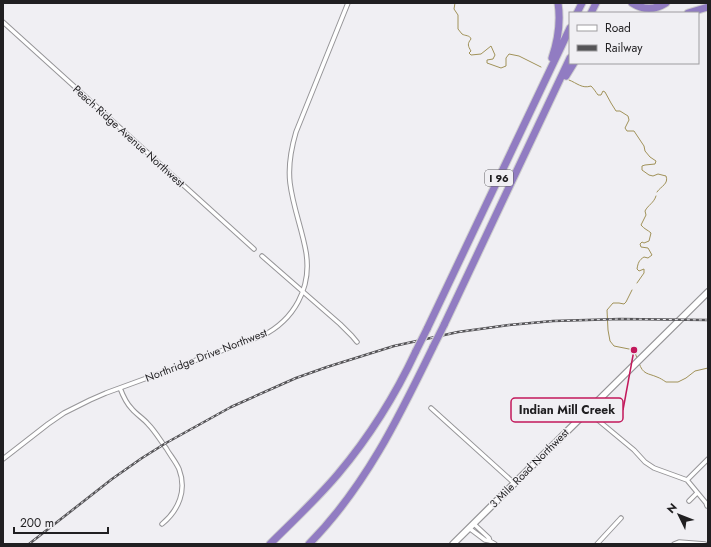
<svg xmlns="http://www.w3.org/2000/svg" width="711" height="547" font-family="Jost,sans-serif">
<rect width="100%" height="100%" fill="#f0eff3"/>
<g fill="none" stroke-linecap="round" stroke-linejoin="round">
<path stroke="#a19259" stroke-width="1" d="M455 3 454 9 458 15V29L462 34C465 36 470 35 471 39 467 44 468 46 471 51L469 53 471 55 481 54 491 46 495 55 493 59 487 60V63L501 68 506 66V58L509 54 519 56 541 67
M569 80C577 83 582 89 591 86 594 89 595 91 598 95H601L603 91 605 92 611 103 616 111H620L628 116 629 120 625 128 627 131H634L644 146 645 151 650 157 656 161 655 164 645 165 642 166V170L649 175 653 176 658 174 666 176C669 184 661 186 657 192
M637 283 644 273V269L639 271 637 269C638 263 639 260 644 257L648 258 652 255 648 248 641 247 640 244 642 242 644 243 649 241 651 233C648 230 644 229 641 225L646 215 645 211C648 205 654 203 656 196
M632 290 626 302 624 304 619 303H613L607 310 608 330 610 341 614 346 634 350 637 358
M639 363C643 375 648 373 657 377 660 378 663 380 666 382H678L686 378 695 371 708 368"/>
<g stroke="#969598" stroke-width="5.5">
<path id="street" d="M3 22 254 249
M262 256 340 324 352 336 357 342
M120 388C123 396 126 403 132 409 137 415 143 418 148 424 155 431 160 440 166 448 170 455 176 462 179 469 187 490 179 510 162 524
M431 408 514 483
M587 411 634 450 645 462 654 468 687 480 706 503 707 506
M3 459 48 424 64 413 90 400 106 393 262 336C294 320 312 288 306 252 302 229 293 207 290 183 288 166 291 149 296 132L348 3
M687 480 708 459
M689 501 697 493
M474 524 489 538 490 541 495 544
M469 528 485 540 490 541
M597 544 621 518
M674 544 679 542 705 544"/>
</g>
<g stroke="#969598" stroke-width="8">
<path id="secondary" d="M453 544 708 292"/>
</g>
<g stroke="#cecece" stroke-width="9">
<path id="highway" d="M632 3C643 10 655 10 666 3
M577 13 582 3
M591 13 596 3
M688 13 708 7
M552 58C558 40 561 22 558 3
M566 76 574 63
M444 325 570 58
M427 329 570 28
M270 544C293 521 317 499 338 474 370 436 395 396 416 351
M309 544C365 487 398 419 433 347"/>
</g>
<use href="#street" stroke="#fff" stroke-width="3.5"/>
<use href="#secondary" stroke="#fff" stroke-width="5.5"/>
<use href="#highway" stroke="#917cc2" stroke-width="7"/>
<g stroke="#555457" stroke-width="2.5">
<path id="rail" d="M29 544 112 479 142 458 166 443 231 407 296 378 327 367 394 346 458 332 509 325 553 321 620 319 708 320"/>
</g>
<use href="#rail" stroke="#f0eff3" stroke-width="1" stroke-dasharray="3" stroke-linecap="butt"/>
<g stroke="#cecece" stroke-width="9" stroke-linecap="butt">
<path id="highway-bridge" d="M433 347 444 325
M416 351 427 329"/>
</g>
<use href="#highway-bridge" stroke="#917cc2" stroke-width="7"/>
</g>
<g text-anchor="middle" stroke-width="3" stroke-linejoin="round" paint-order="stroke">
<rect fill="#f0eff3" stroke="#5e5d60" stroke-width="1" x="485" y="170" width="28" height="16" rx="3"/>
<g font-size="10" font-weight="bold" fill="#201f21">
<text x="499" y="182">I 96</text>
</g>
<g font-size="11" fill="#201f21" stroke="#f0eff3">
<text transform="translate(129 136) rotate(42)" y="4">Peach Ridge Avenue Northwest</text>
<text transform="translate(206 355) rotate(-21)" y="4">Northridge Drive Northwest</text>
<text transform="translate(529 468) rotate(-45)" y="4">3 Mile Road Northwest</text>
</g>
</g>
<path fill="none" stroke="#c2185b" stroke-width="1.5" d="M634 350L623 410"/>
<circle fill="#c2185b" stroke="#f0eff3" stroke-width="1.5" cx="634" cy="350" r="4"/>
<rect fill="#f0eff3" stroke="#c2185b" stroke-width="1.5" x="511" y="398" width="112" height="24" rx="4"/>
<g font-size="12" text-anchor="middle" font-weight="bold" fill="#201f21">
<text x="567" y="414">Indian Mill Creek</text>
</g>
<rect width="711" height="547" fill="none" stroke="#201f21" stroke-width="8"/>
<rect x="569" y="12" width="130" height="52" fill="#f0eff3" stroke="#9d9c9f"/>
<rect x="577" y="25" width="20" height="6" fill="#ffffff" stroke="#9d9c9f"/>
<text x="605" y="32" font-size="12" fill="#201f21">Road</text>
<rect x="577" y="45" width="20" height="6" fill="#555457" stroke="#9d9c9f"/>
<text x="605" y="52" font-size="12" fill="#201f21">Railway</text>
<g transform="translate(679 515) rotate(313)" stroke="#f0eff3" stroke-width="3" paint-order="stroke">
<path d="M0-3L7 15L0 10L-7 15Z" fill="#201f21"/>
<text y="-6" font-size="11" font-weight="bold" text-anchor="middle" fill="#201f21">N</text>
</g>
<path d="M14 527v6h94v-6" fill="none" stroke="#201f21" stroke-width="2"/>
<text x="20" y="527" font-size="12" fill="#201f21" stroke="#f0eff3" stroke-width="3" paint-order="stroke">200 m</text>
</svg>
